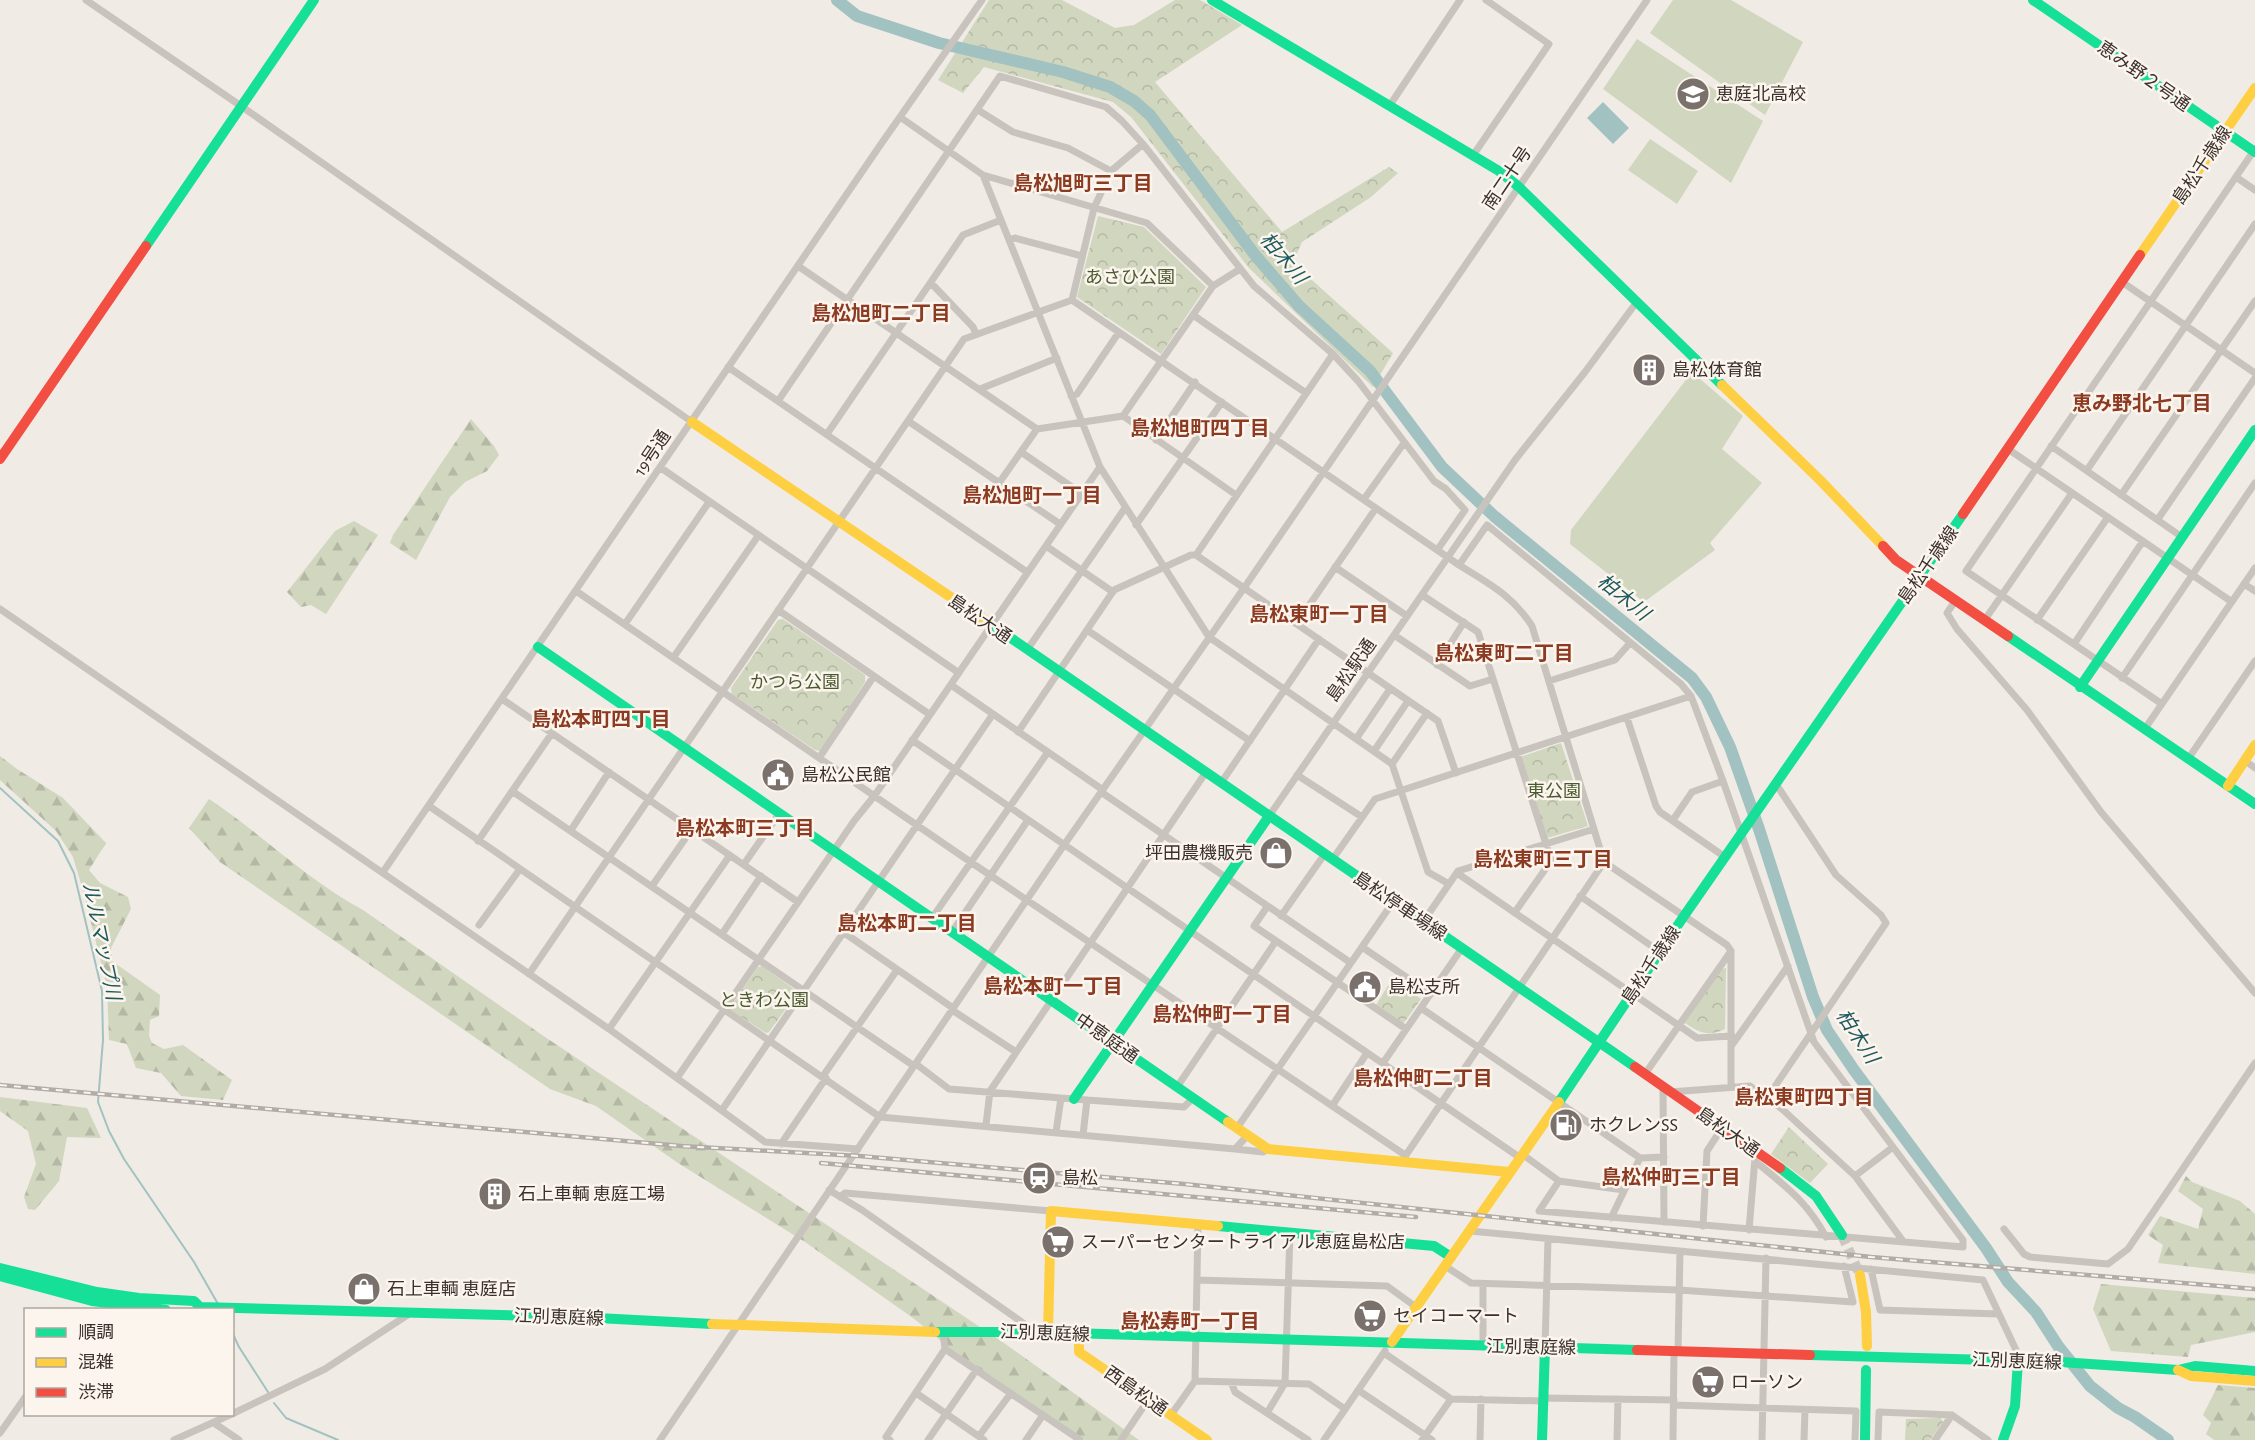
<svg xmlns="http://www.w3.org/2000/svg" width="2255" height="1440" font-family="'Alegreya Sans','Noto Sans JP',sans-serif">
<defs>
<pattern id="forest-firs" width="22" height="20" patternUnits="userSpaceOnUse" patternTransform="scale(1.5)"><rect width="22" height="20" fill="#d1d6bf"/><path d="M5 1l3.5 6h-7zM16 11l3.5 6h-7z" fill="#b4b8a4"/></pattern>
<pattern id="park-crowns" width="20" height="18" patternUnits="userSpaceOnUse" patternTransform="scale(1.5)"><rect width="20" height="18" fill="#d1d6bf"/><path d="M2 6a3 3 0 1 1 6 0M12 15a3 3 0 1 1 6 0" fill="none" stroke="#b4b8a4"/></pattern>
</defs>
<rect width="100%" height="100%" fill="#f0ebe5"/>
<path fill="url(#forest-firs)" d="M471 419 494 446 499 455 487 471 465 482 450 497 416 560 390 543 393 535Z
M354 521 378 535 326 614 311 605 301 607 287 592 335 531Z
M0 756 17 769 63 798 106 843 89 870 100 883 128 897 131 909 111 948 112 961 160 995 159 1016 150 1020 149 1036 152 1043 164 1049 183 1045 232 1080 223 1100 181 1096 161 1073 136 1068 127 1044 109 1040 107 987 84 894 73 857 56 831 0 780Z
M209 799C262 834 307 880 363 910L542 1035 1004 1343 1139 1440H1085L951 1349 913 1318 805 1242 678 1163 596 1106 550 1089 220 862 189 828Z
M0 1097 87 1108 101 1138 67 1137 59 1181 35 1210 28 1209 24 1197 36 1164 28 1131 0 1111Z
M2186 1176 2192 1182 2240 1201 2255 1214V1274L2158 1263 2163 1245 2148 1235 2160 1216 2198 1229 2203 1209 2178 1191Z
M2101 1284 2255 1298V1332L2191 1345 2188 1357 2111 1351 2093 1309Z
M2218 1385 2255 1388V1440H2214L2206 1434 2211 1423 2203 1415Z"/>
<path fill="url(#park-crowns)" d="M989 0H1062L1115 28 1134 25 1175 0H1200L1242 25 1155 82 1282 232 1389 167 1398 173 1371 197 1302 242 1293 263 1393 353 1373 387 1249 268 1131 117 1113 102 984 67 963 93 938 80Z
M1098 216 1144 227 1206 287 1161 354 1077 297Z
M783 619 865 675V682L821 751 815 750 732 694 731 688 778 620Z
M1561 743 1588 826 1547 838 1520 757Z
M762 966 798 992 769 1032 766 1033 729 1009 758 967Z
M1726 968 1725 1029C1708 1037 1700 1033 1685 1023L1721 969Z
M1392 979 1421 999 1403 1024 1376 1005Z
M1789 1127 1828 1164 1810 1183 1771 1154Z
M1941 1418 1943 1422 1930 1440H1905L1906 1419Z"/>
<path fill="#d1d6bf" d="M1673 0H1731L1803 42 1765 115 1650 33Z
M1637 39 1763 121 1731 183 1603 89Z
M1650 139 1698 171 1677 204 1628 170Z
M1692 372 1743 416 1722 449 1762 483 1710 543 1715 550 1644 602 1570 544 1571 530Z
M823 708 835 716 827 728 815 721Z"/>
<path fill="#a1c2c1" d="M1603 102 1629 128 1613 144 1587 118Z"/>
<g fill="none" stroke-linecap="round" stroke-linejoin="round">
<path stroke="#a1c2c1" stroke-width="2" d="M0 788 58 841 74 873 102 991 103 1040 98 1102 109 1131 124 1159 194 1262 218 1304
M232 1332 239 1347 268 1392
M274 1403 286 1418 338 1440"/>
<path stroke="#a1c2c1" stroke-width="12" d="M837 0 857 16 939 43 1063 72 1110 87 1134 101 1150 115 1255 255 1299 306 1370 371 1442 467 1494 516 1692 678 1706 697 1730 747 1759 829 1813 997 1827 1030 1854 1070 1986 1248 2008 1282 2036 1312 2058 1346 2090 1386 2118 1408 2135 1417 2168 1440"/>
<path stroke="#ccc6c0" stroke-width="10" stroke-dasharray="10 5" stroke-linecap="butt" d="M1842 1235 1860 1275"/>
<path stroke="#c9c3be" stroke-width="7" d="M86 0 241 106 692 422
M1390 105 1460 0
M978 110 1013 132 1068 148 1111 171
M900 117 983 175 1100 467 1209 637 1392 764 1428 872 1449 884
M1474 154 1549 44 1486 0
M983 175 1147 223 1213 286
M2236 177 2255 190
M1009 240 1015 238 1082 256
M798 266 1037 429
M2122 282 2255 373
M931 283 973 327 976 334
M1072 300 1459 565C1489 584 1512 595 1532 626L1604 862 1727 945 1731 951V1086
M1072 300 1094 208 1111 171 1143 144
M1193 315 1306 393
M728 367 1027 572
M980 389 1057 358
M1071 396 1077 394 1119 332
M778 401 1000 76 1106 107 1122 121 1143 144 1254 286 1333 354 1358 381 1434 481 1446 489 1465 510 1438 549
M1123 416 1236 495
M908 421 1060 524
M827 434 963 235 1001 220
M1156 440 1195 382
M2051 446 2182 537
M2008 449 2232 602
M1021 452 1082 494
M661 468 959 673
M2087 470 2255 224
M999 483 1037 429 1123 416 1213 286 1240 269
M2121 495 2255 301
M1364 499 1404 443
M2158 519 2255 378
M1136 525 1222 402
M1046 546 1113 592
M1196 555 1438 721 1456 773
M1459 565 1487 525 1681 684 1691 696 1723 781 1814 1042 1963 1240V1247L1539 1211 1559 1181
M1335 567 1407 616
M2244 584 2255 591
M576 591 972 863 1405 1155
M1422 595 1478 632 1546 844 1551 861 1515 912
M1955 601 1947 613 1957 629 2027 710 2101 812 2255 993
M0 609 609 1029 765 1142 858 1149
M778 610 929 714
M2037 620 2108 517
M1984 621 2072 493
M1297 623 1376 508
M625 624 709 502
M1087 630 1250 741
M1394 635 1470 686 1493 679
M2074 644 2143 541
M1027 650 1125 508
M673 658 758 536
M1437 665 1464 622
M2122 678 2255 483
M1549 681 1615 660 1630 643
M951 685 1103 790
M502 699 798 902
M2162 704 1966 571 2255 149
M1627 718 1656 806 1660 812 1725 857
M2144 730 2255 568
M1018 732 1114 590 1191 555H1196L1333 354
M1356 739 1390 689
M912 740 1519 1157
M1374 751 1408 701
M819 758 874 676
M2188 759 2255 661
M2244 760 2255 768
M1392 764 1427 713
M1297 775 1362 817
M1221 783 1319 639
M512 791 914 1066
M1101 792 1351 963
M429 806 880 1117 1235 1149 1248 1135
M1269 816 1515 460 1585 372 1636 303
M1673 820 1692 792 1723 781
M571 830 609 772
M478 841 552 733
M1332 860 1375 799 1691 696
M744 864 779 814
M383 872 881 144 982 0
M1457 873 1697 1038 1732 1036
M652 886 692 829
M1580 896 1660 952
M1267 907 1254 926 1406 1029
M1281 916 1324 855
M932 918 1048 752
M1423 922 1458 871 1594 829
M479 925 520 869
M843 932 953 1008
M952 932 1028 820
M722 934 761 876
M1362 947 1431 994
M529 974 964 339 1072 300
M1421 1008 1640 1158 1664 1157
M952 1010 1016 1052
M609 1029 730 855
M1732 1045 1788 966
M1383 1063 1462 948
M916 1064 949 1089 1061 1098
M1645 1074 1731 951
M823 1076 897 970
M677 1078 854 821 875 795 1100 467
M1663 1086 1664 1222
M1177 1087 1276 941
M1670 1092 1750 1086 1782 1109 1855 1176 1903 1241
M1767 1098 1886 923 1881 915 1836 875 1776 784
M1087 1100 1184 1107 1193 1098
M1332 1106 1367 1053
M722 1110 993 714
M986 1125 990 1091 1206 772
M1237 1128 1393 902
M1056 1132 1061 1098 1087 1100 1083 1135
M781 1144 826 1078
M1235 1149 1263 1152 1268 1149
M1522 1154 1559 1181 1624 1190
M1404 1158 1604 862
M1755 1161C1785 1186 1807 1201 1826 1237
M1855 1176 1893 1147
M829 1190 862 1210 1036 1332
M840 1197 845 1193 1051 1211
M1611 1218 1640 1158
M1703 1226 1707 1151 1722 1128
M2004 1229 2024 1254 2030 1257 2108 1264 2128 1249 2255 1063
M1749 1230 1755 1158
M1470 1231 1983 1280 2016 1350 2018 1361
M1445 1266 1471 1283 1679 1290 1853 1302 1844 1266
M1871 1269 1880 1310 1998 1314
M1197 1280 1387 1286 1416 1307
M1483 1346V1284
M1545 1347 1548 1239
M945 1349 1080 1440
M1678 1351 1680 1252
M1384 1353 1451 1399 1543 1401
M1195 1381 1309 1384 1345 1409
M1231 1382 1235 1392 1308 1440
M1358 1390 1432 1440
M916 1393 984 1440
M1544 1398 1674 1400
M1674 1405 1856 1411 1855 1440
M1267 1413 1285 1383 1290 1233
M232 1414 325 1369 409 1314
M1171 1415 1195 1381 1198 1224
M214 1423 239 1440
M0 1433 26 1396
M979 1436 1011 1393
M174 1440 232 1414
M660 1440 1064 845 1244 588 1647 0
M890 1440 886 1437 945 1349 943 1332
M928 1440 977 1369
M1026 1440 1043 1415
M1121 1440 1148 1400
M1324 1440 1385 1351
M1422 1440 1451 1399
M1480 1440 1481 1399
M1617 1440 1618 1399
M1673 1440 1674 1351
M1762 1440 1766 1258
M1804 1440 1805 1410
M1878 1440 1879 1412 1952 1415 1988 1440
M1935 1440 1952 1415"/>
<path stroke="#16e098" stroke-width="10" d="M1212 0 1499 171 1519 187 1722 385
M2033 0 2255 152
M146 246 314 0
M989 623 1635 1067
M2008 636 2255 804
M538 647 1228 1122
M2080 687 2255 430
M1074 1099 1269 816
M1559 1102 1684 916 1963 514
M1780 1168 1816 1196 1842 1235
M1218 1226 1434 1246 1451 1257
M0 1268 97 1292 139 1298 194 1301 200 1307 578 1317 712 1324
M0 1276 92 1301 166 1310
M935 1332H1036L1637 1350
M1810 1355 2061 1362 2178 1370 2195 1366 2255 1371
M1542 1440 1545 1347
M1865 1440 1866 1370
M2003 1440 2015 1406 2018 1361"/>
<path stroke="#ffcf43" stroke-width="10" d="M2140 255 2255 88
M1722 385 1820 480 1883 546
M692 422 989 623
M2228 786 2255 745
M1228 1122 1268 1149 1509 1172
M1860 1275 1866 1312 1867 1346
M712 1324 935 1332
M1048 1332 1051 1211 1218 1226
M1079 1334V1352L1207 1440
M1392 1342 1559 1102
M2178 1370 2191 1376 2255 1381"/>
<path stroke="#f24e42" stroke-width="10" d="M0 459 146 246
M1963 514 2140 255
M1883 546 1896 560 2008 636
M1635 1067 1780 1168
M1637 1350 1810 1355"/>
<g stroke="#b1aca8" stroke-width="4.5">
<path id="rail" d="M0 1085 681 1146 859 1156 1184 1184 1871 1257 2255 1289
M821 1163 1416 1217"/>
</g>
<use href="#rail" stroke="#fbf5ee" stroke-width="2" stroke-dasharray="7" stroke-linecap="butt"/>
</g>
<defs>
<g id="school-disc" transform="scale(1.725)"><circle r="9.5" fill="#7a716c" stroke="#fbf5ee"/><path d="M0-5L7-2L0 1L-7-2ZM-4 1L0 2.5L4 1V4Q0 6-4 4Z" fill="#fff"/></g>
<g id="building-disc" transform="scale(1.725)"><circle r="9.5" fill="#7a716c" stroke="#fbf5ee"/><path d="M-4-6H4V6H1V3H-1V6H-4ZM-2.5-4.3h1.7v1.8h-1.7ZM.8-4.3h1.7v1.8H.8ZM-2.5-1h1.7V.8h-1.7ZM.8-1h1.7V.8H.8Z" fill="#fff"/></g>
<g id="civic-disc" transform="scale(1.725)"><circle r="9.5" fill="#7a716c" stroke="#fbf5ee"/><path d="M-.6-6.5H3V-4.5H.6V-3L4-1V1h2V6H-6V1h2V-1L-.6-3ZM-1.2 2.5V6h2.4V2.5Z" fill="#fff"/></g>
<g id="shop-disc" transform="scale(1.725)"><circle r="9.5" fill="#7a716c" stroke="#fbf5ee"/><path d="M-5-2.5h2.3a2.7 3.5 0 0 1 5.4 0H5L5.5 6h-11ZM-1.5-2.5h3a1.5 2.3 0 0 0-3 0Z" fill="#fff"/></g>
<g id="fuel-disc" transform="scale(1.725)"><circle r="9.5" fill="#7a716c" stroke="#fbf5ee"/><path d="M-5.5-6h7V0h2V4h1.3V-2.5L3-4.5l.8-.8L6-3V5H2.5V1h-1V6h-7ZM-4.2-4.7v3.2H.2V-4.7Z" fill="#fff"/></g>
<g id="station-disc" transform="scale(1.725)"><circle r="9.5" fill="#7a716c" stroke="#fbf5ee"/><path d="M-3-6H3Q5-6 5-4V2Q5 4 3 4L4.5 6H3L1.5 4h-3L-3 6H-4.5L-3 4Q-5 4-5 2V-4Q-5-6-3-6ZM-3.5-4v3h7v-3ZM-3.5 1v1.5H-2V1ZM2 1v1.5H3.5V1Z" fill="#fff"/></g>
<g id="supermarket-disc" transform="scale(1.725)"><circle r="9.5" fill="#7a716c" stroke="#fbf5ee"/><path d="M-6-5.5h2.5l.6 2H6L4.5 2H-2.5L-4.4-4H-6ZM-1.5 3.2a1.3 1.3 0 1 0 .1 0ZM3 3.2a1.3 1.3 0 1 0 .1 0Z" fill="#fff"/></g>
</defs>
<g fill-rule="evenodd">
<use href="#school-disc" x="1693" y="94"/>
<use href="#building-disc" x="1649" y="370"/>
<use href="#civic-disc" x="778" y="775"/>
<use href="#shop-disc" x="1276" y="853"/>
<use href="#civic-disc" x="1365" y="987"/>
<use href="#fuel-disc" x="1566" y="1125"/>
<use href="#station-disc" x="1039" y="1178"/>
<use href="#building-disc" x="495" y="1194"/>
<use href="#supermarket-disc" x="1058" y="1242"/>
<use href="#shop-disc" x="364" y="1289"/>
<use href="#supermarket-disc" x="1370" y="1316"/>
<use href="#supermarket-disc" x="1708" y="1382"/>
</g>
<g text-anchor="middle" stroke-width="5" stroke-linejoin="round" paint-order="stroke">
<g font-size="18" fill="#3b302b" stroke="#fbf5ee">
<text transform="translate(2144 76) rotate(35)" y="6">恵み野２号通</text>
<text transform="translate(2202 165) rotate(-56)" y="6">島松千歳線</text>
<text transform="translate(1507 178) rotate(-56)" y="6">南二十号</text>
<text transform="translate(652 453) rotate(-56)" y="6">19号通</text>
<text transform="translate(1928 565) rotate(-55)" y="6">島松千歳線</text>
<text transform="translate(980 619) rotate(34)" y="6">島松大通</text>
<text transform="translate(1351 670) rotate(-55)" y="6">島松駅通</text>
<text transform="translate(1400 906) rotate(34)" y="6">島松停車場線</text>
<text transform="translate(1651 965) rotate(-56)" y="6">島松千歳線</text>
<text transform="translate(1107 1038) rotate(35)" y="6">中恵庭通</text>
<text transform="translate(1728 1132) rotate(35)" y="6">島松大通</text>
<text transform="translate(559 1317) rotate(2)" y="6">江別恵庭線</text>
<text transform="translate(1045 1333) rotate(2)" y="6">江別恵庭線</text>
<text transform="translate(1531 1347) rotate(1)" y="6">江別恵庭線</text>
<text transform="translate(2017 1361) rotate(2)" y="6">江別恵庭線</text>
<text transform="translate(1136 1391) rotate(35)" y="6">西島松通</text>
</g>
<g font-size="18" fill="#3b302b" stroke="#fbf5ee" text-anchor="start">
<text x="1716" y="100">恵庭北高校</text>
<text x="1672" y="376">島松体育館</text>
<text x="801" y="781">島松公民館</text>
<text x="1253" y="859" text-anchor="end">坪田農機販売</text>
<text x="1388" y="993">島松支所</text>
<text x="1589" y="1131">ホクレンSS</text>
<text x="1062" y="1184">島松</text>
<text x="518" y="1200">石上車輌 恵庭工場</text>
<text x="1081" y="1248">スーパーセンタートライアル恵庭島松店</text>
<text x="387" y="1295">石上車輌 恵庭店</text>
<text x="1393" y="1322">セイコーマート</text>
<text x="1731" y="1388">ローソン</text>
</g>
<g font-size="18" fill="#4a5a2e" stroke="#fbf5ee">
<text x="1130" y="283">あさひ公園</text>
<text x="795" y="688">かつら公園</text>
<text x="1554" y="797">東公園</text>
<text x="764" y="1006">ときわ公園</text>
</g>
<g font-size="20" font-weight="bold" fill="#8c3b22" stroke="#fbf5ee">
<text x="1083" y="190">島松旭町三丁目</text>
<text x="881" y="320">島松旭町二丁目</text>
<text x="2142" y="410">恵み野北七丁目</text>
<text x="1200" y="435">島松旭町四丁目</text>
<text x="1032" y="502">島松旭町一丁目</text>
<text x="1319" y="621">島松東町一丁目</text>
<text x="1504" y="660">島松東町二丁目</text>
<text x="601" y="726">島松本町四丁目</text>
<text x="745" y="835">島松本町三丁目</text>
<text x="1543" y="866">島松東町三丁目</text>
<text x="907" y="930">島松本町二丁目</text>
<text x="1053" y="993">島松本町一丁目</text>
<text x="1222" y="1021">島松仲町一丁目</text>
<text x="1423" y="1085">島松仲町二丁目</text>
<text x="1804" y="1104">島松東町四丁目</text>
<text x="1671" y="1184">島松仲町三丁目</text>
<text x="1190" y="1328">島松寿町一丁目</text>
</g>
<g font-size="20" font-style="italic" fill="#1f5a5e" stroke="#fbf5ee">
<text transform="translate(1284 258) rotate(50)" y="7">柏木川</text>
<text transform="translate(1624 597) rotate(39)" y="7">柏木川</text>
<text transform="translate(102 941) rotate(78)" y="7">ルルマップ川</text>
<text transform="translate(1858 1036) rotate(57)" y="7">柏木川</text>
</g>
</g>
<rect x="24" y="1308" width="210" height="108" fill="#fbf5ee" stroke="#aea6a0" stroke-width="1.5"/>
<rect x="36" y="1328" width="30" height="9" fill="#16e098" stroke="#aea6a0" stroke-width="1.5"/>
<text x="78" y="1338" font-size="18" fill="#3b302b">順調</text>
<rect x="36" y="1358" width="30" height="9" fill="#ffcf43" stroke="#aea6a0" stroke-width="1.5"/>
<text x="78" y="1368" font-size="18" fill="#3b302b">混雑</text>
<rect x="36" y="1388" width="30" height="9" fill="#f24e42" stroke="#aea6a0" stroke-width="1.5"/>
<text x="78" y="1398" font-size="18" fill="#3b302b">渋滞</text>
</svg>
